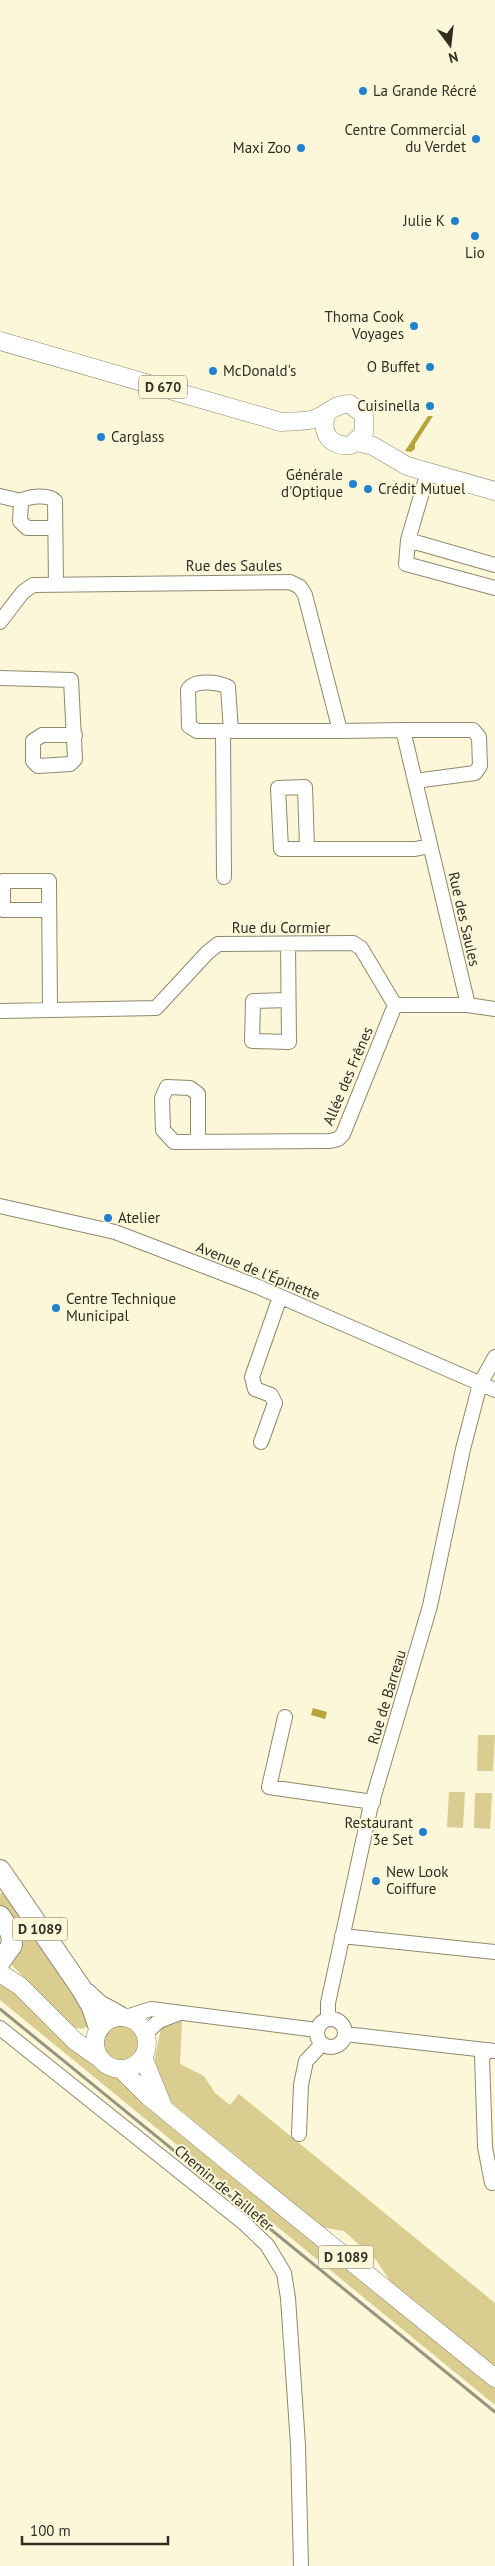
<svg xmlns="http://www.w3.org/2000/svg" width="495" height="2566" font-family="'PT Sans',sans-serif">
<rect width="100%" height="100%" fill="#fdf7da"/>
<path fill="#d9cd90" d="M478 1735H495L493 1771H477Z
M449 1792H465L463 1828 447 1827Z
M475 1793H492L490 1829 474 1828Z
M5 1891 91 2023C85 2030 80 2029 71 2027L10 1963V1921L0 1905V1894Z
M0 1978 103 2069 118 2074 495 2384V2405L0 2000Z
M182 2021 180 2064 204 2076 215 2093 230 2105 239 2094 495 2303V2368L392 2284 376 2260 344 2231 320 2227 172 2103C149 2067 153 2068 161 2028Z
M100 2042a21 21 0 1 1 42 0a21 21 0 1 1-42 0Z"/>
<path fill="#b8a33b" d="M428 416H433L415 444V449L411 452 405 451Z
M313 1708 327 1712 325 1719 311 1715Z"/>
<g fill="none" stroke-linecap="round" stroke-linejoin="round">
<g stroke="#8e896e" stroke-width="16">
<path id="minor" d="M428 472 408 540 406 564 495 588
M0 496 21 501
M21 501C29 496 49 494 55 501L56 584
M21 501 20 521 27 528H55
M408 540 495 565
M0 622 23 592 33 585 290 582 300 587 305 595 340 731 403 730 468 1005
M0 678 71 680 75 759 70 764 38 766 33 761V741L42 735H75
M403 730H473L479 737 480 766 475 773 415 781
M223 731 224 877
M231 731 228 687C218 682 194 679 188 690L189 726 197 731H340
M307 848 305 787 278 788 281 849H415L430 846
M49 910H3V881H49L50 1010
M288 944 289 1042 252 1041 253 1001 288 1000
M0 1011 156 1008 207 953 218 944 353 943 361 948 395 1005H468L495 1009
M198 1142V1094L190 1088 167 1087 162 1098 163 1130 174 1142 330 1141 338 1139 343 1134 395 1005
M0 1206 115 1232 256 1286 495 1390
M261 1442 275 1403 271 1395 255 1389 252 1377 280 1297
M285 1717 269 1787 373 1802
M342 1936 495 1952
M126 2017 151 2009 317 2030
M328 2019V2003L370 1809 430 1606 463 1449 480 1384 495 1357
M317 2033a14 14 0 1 1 28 0a14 14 0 1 1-28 0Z
M0 2028 244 2223 267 2245 284 2273 288 2298 298 2445 301 2566
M146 2033 159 2021 177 2014
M345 2034 495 2051
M488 2050 482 2057 485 2147 492 2183 495 2182
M299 2134 301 2085 306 2061 322 2044"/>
</g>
<g stroke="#8e896e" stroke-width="19">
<path id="major" d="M0 341 281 422C291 421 304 422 314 419 328 415 334 403 350 404L364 415V433L351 445C331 448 319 432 327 413
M357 442 373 446 407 466 495 491
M0 1973 20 1986 75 2041 99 2058
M95 2043a26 26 0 1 1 52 0a26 26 0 1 1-52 0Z
M143 2057 162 2104
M121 2069 148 2096 237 2169 495 2378"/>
</g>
<g stroke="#8e896e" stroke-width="22">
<path id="highway" d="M0 1870 81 1988 92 2007 99 2028
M0 1916 11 1933 12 1945 0 1962
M86 1993 99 2005 119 2016"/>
</g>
<use href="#minor" stroke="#fff" stroke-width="14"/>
<use href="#major" stroke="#fff" stroke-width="18"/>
<use href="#highway" stroke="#fff" stroke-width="20"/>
<path stroke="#989480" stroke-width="3" d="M0 2009 495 2412"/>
</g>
<g fill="#2181cd" stroke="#fdf7da" stroke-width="2">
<circle cx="363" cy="91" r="5"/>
<circle cx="476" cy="139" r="5"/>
<circle cx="301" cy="148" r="5"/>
<circle cx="455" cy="221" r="5"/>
<circle cx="475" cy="236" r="5"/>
<circle cx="414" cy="326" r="5"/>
<circle cx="430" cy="367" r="5"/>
<circle cx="213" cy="371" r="5"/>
<circle cx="430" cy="406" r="5"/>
<circle cx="101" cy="437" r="5"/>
<circle cx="353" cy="484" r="5"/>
<circle cx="368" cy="489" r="5"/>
<circle cx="108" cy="1218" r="5"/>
<circle cx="56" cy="1308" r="5"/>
<circle cx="423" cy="1832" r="5"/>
<circle cx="376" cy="1881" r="5"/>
</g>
<g text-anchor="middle" stroke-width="4" stroke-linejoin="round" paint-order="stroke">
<g fill="#fdf7da" stroke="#6e6a5a" stroke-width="1">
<rect x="139" y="375.5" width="48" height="23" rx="4"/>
<rect x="12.5" y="1917.5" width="55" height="23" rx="4"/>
<rect x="318.5" y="2245.5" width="55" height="23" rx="4"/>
</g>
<g font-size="14" font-weight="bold" fill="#302e23">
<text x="163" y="392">D 670</text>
<text x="40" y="1934">D 1089</text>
<text x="346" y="2262">D 1089</text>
</g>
<g font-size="15" fill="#302e23" stroke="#fdf7da" text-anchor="end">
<text x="373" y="96" text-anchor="start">La Grande Récré</text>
<text x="466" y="135">Centre Commercial<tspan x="466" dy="17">du Verdet</tspan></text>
<text x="291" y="153">Maxi Zoo</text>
<text x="445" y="226">Julie K</text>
<text x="475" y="258" text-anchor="middle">Lio</text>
<text x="404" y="322">Thoma Cook<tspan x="404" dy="17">Voyages</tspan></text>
<text x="420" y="372">O Buffet</text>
<text x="223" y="376" text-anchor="start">McDonald's</text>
<text x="420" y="411">Cuisinella</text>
<text x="111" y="442" text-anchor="start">Carglass</text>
<text x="343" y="480">Générale<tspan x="343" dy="17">d'Optique</tspan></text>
<text x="378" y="494" text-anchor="start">Crédit Mutuel</text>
<text x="118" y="1223" text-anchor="start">Atelier</text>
<text x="66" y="1304" text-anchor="start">Centre Technique<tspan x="66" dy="17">Municipal</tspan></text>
<text x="413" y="1828">Restaurant<tspan x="413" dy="17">3e Set</tspan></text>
<text x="386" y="1877" text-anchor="start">New Look<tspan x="386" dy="17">Coiffure</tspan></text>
</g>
<g font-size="15" fill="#302e23" stroke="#fdf7da">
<text x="234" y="571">Rue des Saules</text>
<text transform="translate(464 919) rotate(77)" y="5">Rue des Saules</text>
<text x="281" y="933">Rue du Cormier</text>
<text transform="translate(348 1076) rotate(-67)" y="5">Allée des Frênes</text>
<text transform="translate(258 1271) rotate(22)" y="5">Avenue de l'Épinette</text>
<text transform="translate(387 1697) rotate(-73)" y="5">Rue de Barreau</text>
<text transform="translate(224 2188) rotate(40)" y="5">Chemin de Taillefer</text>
</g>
</g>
<g transform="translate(450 45) rotate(165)" stroke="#fdf7da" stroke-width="4" paint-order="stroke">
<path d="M0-4L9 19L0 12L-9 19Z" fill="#302e23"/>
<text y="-8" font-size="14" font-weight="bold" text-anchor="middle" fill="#302e23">N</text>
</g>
<path d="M22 2536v8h146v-8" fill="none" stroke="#302e23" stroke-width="2.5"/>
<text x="30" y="2536" font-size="15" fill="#302e23" stroke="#fdf7da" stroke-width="4" paint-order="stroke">100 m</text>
</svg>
